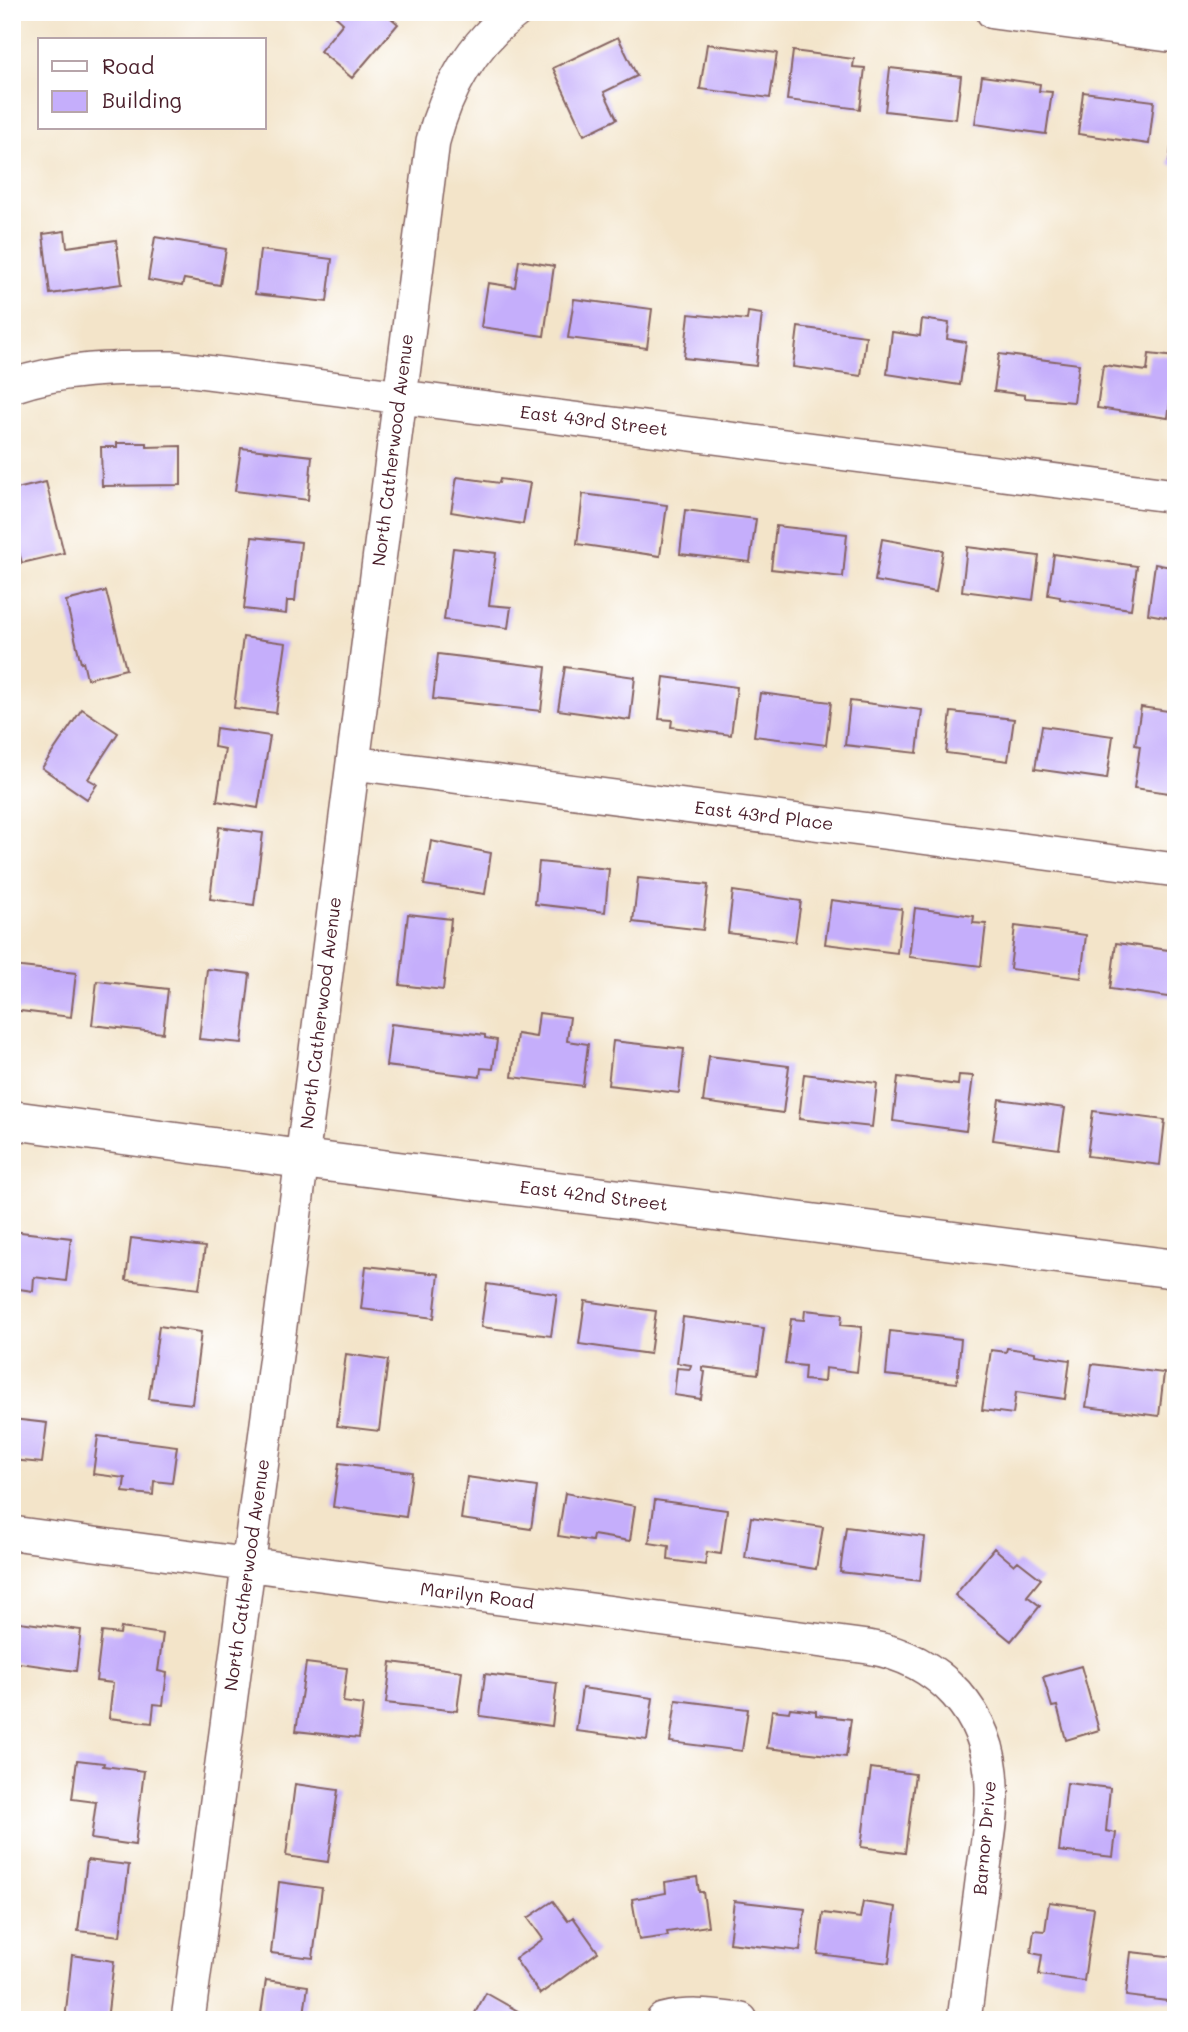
<svg xmlns="http://www.w3.org/2000/svg" width="1188" height="2032" font-family="Mali,sans-serif">
<rect width="100%" height="100%" fill="#fff"/>
<filter id="ink" filterUnits="userSpaceOnUse"><feTurbulence type="fractalNoise" baseFrequency=".0143" numOctaves="2"/><feDisplacementMap in="SourceGraphic" scale="14" xChannelSelector="R" yChannelSelector="G"/><feConvolveMatrix kernelMatrix="1 2 1 2 8 2 1 2 1" color-interpolation-filters="sRGB"/></filter>
<filter id="wash" filterUnits="userSpaceOnUse"><feTurbulence type="fractalNoise" baseFrequency=".00686" numOctaves="4" result="noise"/><feDisplacementMap in="SourceGraphic" scale="28" xChannelSelector="R" yChannelSelector="G"/><feGaussianBlur stdDeviation="1.57" result="paint"/><feColorMatrix in="noise" values="0 0 0 0 0 0 0 0 0 0 0 0 0 0 0 0 0 1.4 0 .05"/><feComposite in="paint" operator="in"/></filter>
<g filter="url(#wash)">
<rect width="100%" height="100%" fill="#f3e4c9"/>
<g id="blocks">
<path fill="#c5aefb" d="M334 12H384L398 24 352 78 320 51 343 23 333 14Z
M618 37 637 76 604 92 617 119 584 135 553 68Z
M707 44 777 53 770 98 700 89Z
M793 51 854 59 853 67 865 68 860 109 787 100Z
M890 68 961 76 956 119 885 111Z
M982 76 1040 84 1039 91 1052 92 1046 134 975 124Z
M1083 92 1154 101 1149 144 1078 134Z
M1174 119H1176V166L1169 165Z
M65 231 67 247 116 240 122 284 50 294 43 234Z
M155 237 226 249 220 285 184 279 182 286 148 280Z
M260 250 332 259 327 302 255 294Z
M519 260 554 266 544 336 481 327 488 283 515 287Z
M574 299 652 309 647 348 568 338Z
M748 312 762 314 756 366 684 358 689 314 747 320Z
M922 319 949 323 947 339 966 342 960 385 887 374 892 332 920 336Z
M798 327 866 336 861 376 793 367Z
M999 354 1079 364 1074 402 1025 398V395L994 391Z
M1149 354 1176 357 1168 418 1097 408 1103 365 1147 371Z
M117 443H147V447L181 446V485L102 486 101 447H117Z
M241 448 312 456 308 500 235 491Z
M457 477 499 483 500 479 530 483 523 524 451 512Z
M46 482 64 553 22 563 12 527V490Z
M583 494 667 505 660 556 577 544Z
M685 510 756 519 750 562 680 554Z
M776 526 847 534 843 577 771 569Z
M252 537 301 542 295 601H287L286 614 244 609Z
M882 539 943 550 936 592 875 581Z
M967 547 1039 556 1033 600 962 591Z
M453 548 496 553 489 605 511 607 508 628 444 620Z
M1054 554 1137 566 1131 609 1060 599V597L1048 595Z
M1155 564 1176 568V619L1148 614Z
M106 591 126 669 87 679 83 662 81 663 66 601Z
M243 637 286 643 276 713 234 708Z
M438 654 546 667 541 711 433 699Z
M565 667 635 677 630 720 558 710Z
M664 677 737 687 731 735 671 727 672 720 659 719Z
M760 693 831 702 826 745 754 736Z
M850 701 922 710 917 753 845 745Z
M1141 707 1175 712 1171 750H1176V794L1134 788 1140 746 1135 745Z
M82 709 118 733 88 779 97 784 87 799 42 768Z
M951 712 1014 719 1008 761 946 753Z
M1042 726 1113 736 1107 779 1035 769Z
M216 728 270 736 258 808 217 801 225 749 214 747Z
M219 827 263 833 254 905 210 899Z
M431 841 491 853 485 894 424 885Z
M539 862 609 869 605 912 535 904Z
M638 878 708 885 703 930 633 922Z
M733 891 801 901 795 942 728 933Z
M831 900 902 909 897 953 825 944Z
M915 908 974 916 973 923 986 924 981 966 909 957Z
M408 914 451 919 443 990 400 985Z
M1015 926 1086 935 1081 978 1010 969Z
M1116 943 1176 951V998L1110 989Z
M12 966 76 973 71 1017 12 1010Z
M207 969 250 974 242 1043 199 1039Z
M97 981 168 989 163 1033 92 1025Z
M539 1013 570 1017 567 1041 588 1044 583 1086 512 1077 517 1034 536 1037Z
M391 1024 485 1035V1038L497 1040 493 1069 481 1068 480 1077 386 1066Z
M613 1041 684 1049 679 1093 608 1085Z
M709 1056 789 1066 783 1113 703 1102Z
M804 1074 877 1083 872 1127 799 1119Z
M959 1075 973 1076 966 1131 893 1121 898 1077 958 1085Z
M999 1099 1065 1108 1059 1149 993 1140Z
M1093 1111 1165 1120 1160 1165 1087 1156Z
M12 1231 71 1238 66 1281 34 1277 33 1291 12 1288Z
M131 1238 205 1247 199 1289 126 1280Z
M366 1266 439 1274 434 1318 361 1309Z
M487 1284 557 1294 551 1336 481 1327Z
M585 1301 656 1311 650 1354 579 1344Z
M805 1310 842 1314 841 1325 862 1327 857 1372 825 1368 824 1382 804 1380 805 1366 785 1364 791 1319 804 1320Z
M683 1317 764 1328 758 1374 702 1367V1371L705 1372 701 1399 674 1395 677 1368 690 1369 691 1365 677 1363Z
M159 1326 201 1332 192 1404 149 1399Z
M890 1331 961 1339 957 1383 886 1375Z
M1007 1348 1035 1352V1355L1070 1360 1065 1399 1016 1392 1013 1414 982 1410 991 1350 1006 1352Z
M346 1354 388 1360 379 1431 337 1426Z
M1092 1364 1164 1373 1159 1416 1086 1407Z
M12 1419 47 1423 42 1463 12 1460Z
M98 1436 177 1446 172 1483 154 1481 153 1495 123 1492 125 1478 93 1474Z
M339 1463 412 1472 406 1517 333 1507Z
M467 1477 537 1487 531 1529 461 1519Z
M565 1493 635 1506 630 1541 593 1535 592 1541 558 1536Z
M655 1500 727 1510 721 1554 707 1552 705 1565 668 1560 669 1546 649 1543Z
M751 1517 823 1527 816 1569 745 1558Z
M846 1527 925 1537 920 1581 840 1572Z
M994 1548 1014 1565 1018 1561 1041 1579 1027 1596 1040 1606 1011 1641 955 1595Z
M12 1621 81 1630 76 1671 12 1662Z
M121 1628 163 1634 158 1671 167 1673 163 1705 154 1704 152 1723 109 1718 113 1683 96 1681 102 1632 120 1634Z
M391 1662 462 1671 457 1711 386 1703Z
M306 1663 347 1668 343 1702 363 1705 359 1738 296 1731Z
M1081 1666 1099 1730 1066 1740 1057 1706 1052 1707 1043 1677Z
M485 1674 557 1683 552 1726 480 1716Z
M582 1688 653 1698 647 1740 576 1731Z
M676 1700 748 1709 742 1751 670 1742Z
M790 1708 816 1711V1715L851 1719 846 1757 767 1748 772 1710 789 1712Z
M77 1760 104 1763 103 1766 144 1771 135 1845 91 1839 96 1802 72 1799Z
M871 1768 915 1774 905 1853 861 1847Z
M1067 1783 1110 1788 1106 1831 1116 1833 1113 1857 1059 1851Z
M295 1784 338 1790 328 1862 286 1856Z
M87 1860 129 1865 120 1936 78 1931Z
M697 1877 699 1892H703L708 1926 667 1932 668 1936 639 1940 632 1899 666 1893 665 1882Z
M279 1882 322 1888 313 1958 271 1953Z
M553 1901 568 1921 573 1917 598 1952 540 1994 515 1959 543 1939 528 1918Z
M734 1901 805 1909 800 1951 729 1943Z
M863 1902 896 1907 889 1963 818 1954 823 1913 860 1918Z
M1049 1902 1094 1908 1084 1981 1039 1975 1042 1955 1031 1953 1034 1930 1045 1931Z
M1131 1952 1176 1957V2002L1126 1996Z
M72 1955 114 1961 107 2020H65Z
M266 1980 308 1986 304 2014 311 2016V2020H260Z
M486 1993 523 2014 520 2020H471Z"/>
</g>
</g>
<g filter="url(#ink)">
<use href="#blocks" fill-opacity="0" stroke="#856462" stroke-width="2"/>
<g fill="none" stroke-linecap="round" stroke-linejoin="round">
<g stroke="#856462" stroke-width="36">
<path id="minor" d="M993 12 1176 36
M12 386C65 367 120 368 175 368L1176 496
M353 763 1176 870
M12 1533 868 1647C939 1659 990 1712 992 1786 993 1817 986 1850 982 1882 976 1928 970 1974 964 2020
M188 2020 302 1159 433 141C446 91 472 43 515 12
M663 2020C690 2013 714 2017 741 2020"/>
</g>
<g stroke="#856462" stroke-width="41">
<path id="tertiary" d="M12 1120 302 1159 1176 1269"/>
</g>
<use href="#minor" stroke="#fff" stroke-width="33"/>
<use href="#tertiary" stroke="#fff" stroke-width="38"/>
</g>
</g>
<g text-anchor="middle" stroke-width="6" stroke-linejoin="round" paint-order="stroke">
<g font-size="18" fill="#4a1f2b" stroke="#fff">
<text transform="translate(594 421) rotate(7)" y="6">East 43rd Street</text>
<text transform="translate(393 450) rotate(-83)" y="6">North Catherwood Avenue</text>
<text transform="translate(764 816) rotate(7)" y="6">East 43rd Place</text>
<text transform="translate(321 1013) rotate(-83)" y="6">North Catherwood Avenue</text>
<text transform="translate(594 1196) rotate(7)" y="6">East 42nd Street</text>
<text transform="translate(247 1575) rotate(-82)" y="6">North Catherwood Avenue</text>
<text transform="translate(477 1596) rotate(7)" y="6">Marilyn Road</text>
<text transform="translate(985 1838) rotate(-85)" y="6">Barnor Drive</text>
</g>
</g>
<rect width="1188" height="2032" fill="none" stroke="#fff" stroke-width="42"/>
<rect x="38" y="38" width="228" height="91" fill="#ffffff" stroke="#b7a5aa" stroke-width="2"/>
<rect x="52" y="61" width="35" height="10" fill="#ffffff" stroke="#b7a5aa" stroke-width="2"/>
<text x="102" y="74" font-size="21" fill="#4a1f2b">Road</text>
<rect x="52" y="91" width="35" height="21" fill="#c5aefb" stroke="#b7a5aa" stroke-width="2"/>
<text x="102" y="108" font-size="21" fill="#4a1f2b">Building</text>
</svg>
